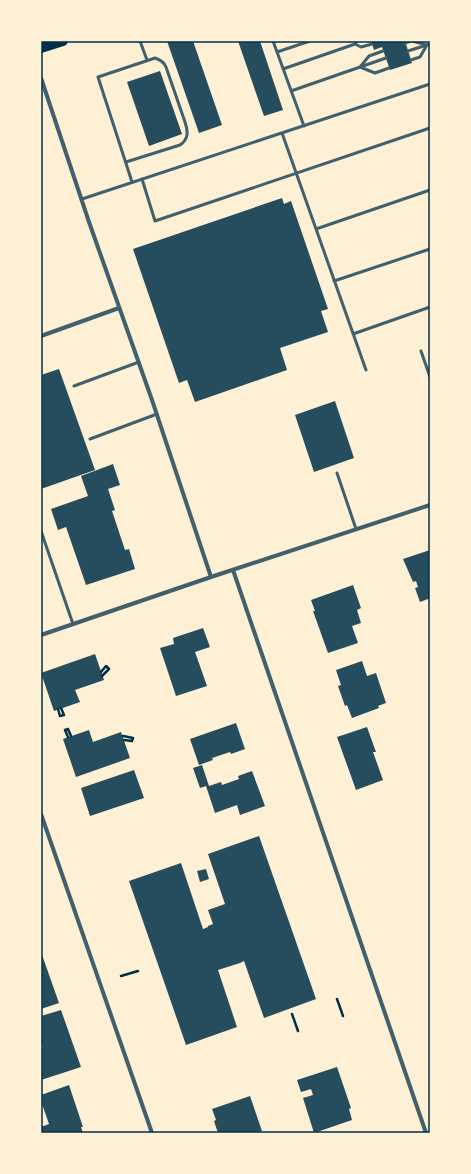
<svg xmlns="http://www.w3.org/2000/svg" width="471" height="1174" font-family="'Roboto Serif',serif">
<rect width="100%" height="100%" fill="#fdf0d5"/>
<path fill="#264d5e" d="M167 41H193L222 125 199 133Z
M238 41H260L283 110 264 116Z
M371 41H405L412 63 390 70 382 47 374 50Z
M160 71 182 134 149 146 127 82Z
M282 198 284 204 291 201 328 309 321 311 328 332 280 348 287 370 195 402 187 380 179 383 133 249Z
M59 369 95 470 41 489V375Z
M335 401 354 458 314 472 295 415Z
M113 464 120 485 108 489 115 510 112 511 125 550 129 549 135 569 86 585 66 527 58 530 51 509 88 496 81 476Z
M430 550V603L428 599 420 602 415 588 418 587 416 581 413 582 403 559Z
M353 585 361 608 357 610 361 623 352 626 358 643 328 653 313 611H315L311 600Z
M203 628 210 647 195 652 207 686 176 696 160 648 174 644 173 638Z
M95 654 104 680 75 690 80 702 54 711 41 673Z
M362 661 367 676 376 673 386 703 378 706 379 708 352 718 347 705 345 706 338 686 341 685 336 670Z
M236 723 245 749 231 754 230 752 212 758 213 760 199 765 190 739Z
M367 727 376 752H373L383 780 356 790 337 737Z
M89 730 93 742 121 732 130 758 76 777 63 739Z
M202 765 209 786 221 782 222 785 239 779 238 776 252 771 265 806 240 815 237 805 215 813 206 786 200 788 193 768Z
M134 770 144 798 90 816 81 788Z
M259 836 316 999 264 1018 244 961 240 963 218 970 237 1027 186 1045 129 881 181 863 203 929 208 927V926L213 924 208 910 225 904 208 854Z
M206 869 209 879 200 882 197 871Z
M41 952 59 1003 41 1009Z
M61 1010 81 1067 41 1080V1049L43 1048 41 1043V1016Z
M337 1067 351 1108 349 1109 352 1120 314 1133 303 1098 313 1095 311 1089 301 1092 297 1080Z
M69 1085 83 1127H81L83 1133H41V1127L49 1124 41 1101V1095Z
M250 1096 262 1131 255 1133H218L214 1121 216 1120 212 1109Z"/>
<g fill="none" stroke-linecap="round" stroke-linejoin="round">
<path stroke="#003049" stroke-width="2.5" d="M101 672 106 666 109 669 102 676
M58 709 60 716 64 715 61 708
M123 736 133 738 132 741 124 740
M68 737 65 730 68 729 71 736
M121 976 138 971
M337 999 343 1016
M292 1014 298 1031"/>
<path stroke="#3f606c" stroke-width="3" d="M140 41 147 60
M273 41 304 126
M412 41 427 45
M405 43 411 41
M355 44 361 47 372 44
M408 51 430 44
M277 52 310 41
M411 60 420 57 427 45
M360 67 375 73 389 68
M360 67 369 56 383 51
M283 69 355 44 357 41
M291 91 386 58
M282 133 366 370
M126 162 180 145C189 139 188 131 185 122L166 67C164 62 161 60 155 58L98 77 132 182
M142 179 155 221 430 128
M82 199 430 84
M316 229 430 190
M334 281 430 249
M353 334 430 307
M421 351 430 377
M74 386 139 362
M90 439 157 414
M337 473 356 529
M41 531 73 624"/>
<path stroke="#3f606c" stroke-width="4" d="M41 78 89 222 152 400 211 577
M41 336 119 308
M233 570 426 1133
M41 635 211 577 430 505
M41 814 152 1133"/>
<path stroke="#003049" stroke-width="10" d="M41 48 63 41"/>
</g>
<rect width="471" height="1174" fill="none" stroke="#fdf0d5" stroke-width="84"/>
<rect x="42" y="42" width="387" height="1090" fill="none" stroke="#003049" stroke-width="1.5"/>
</svg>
